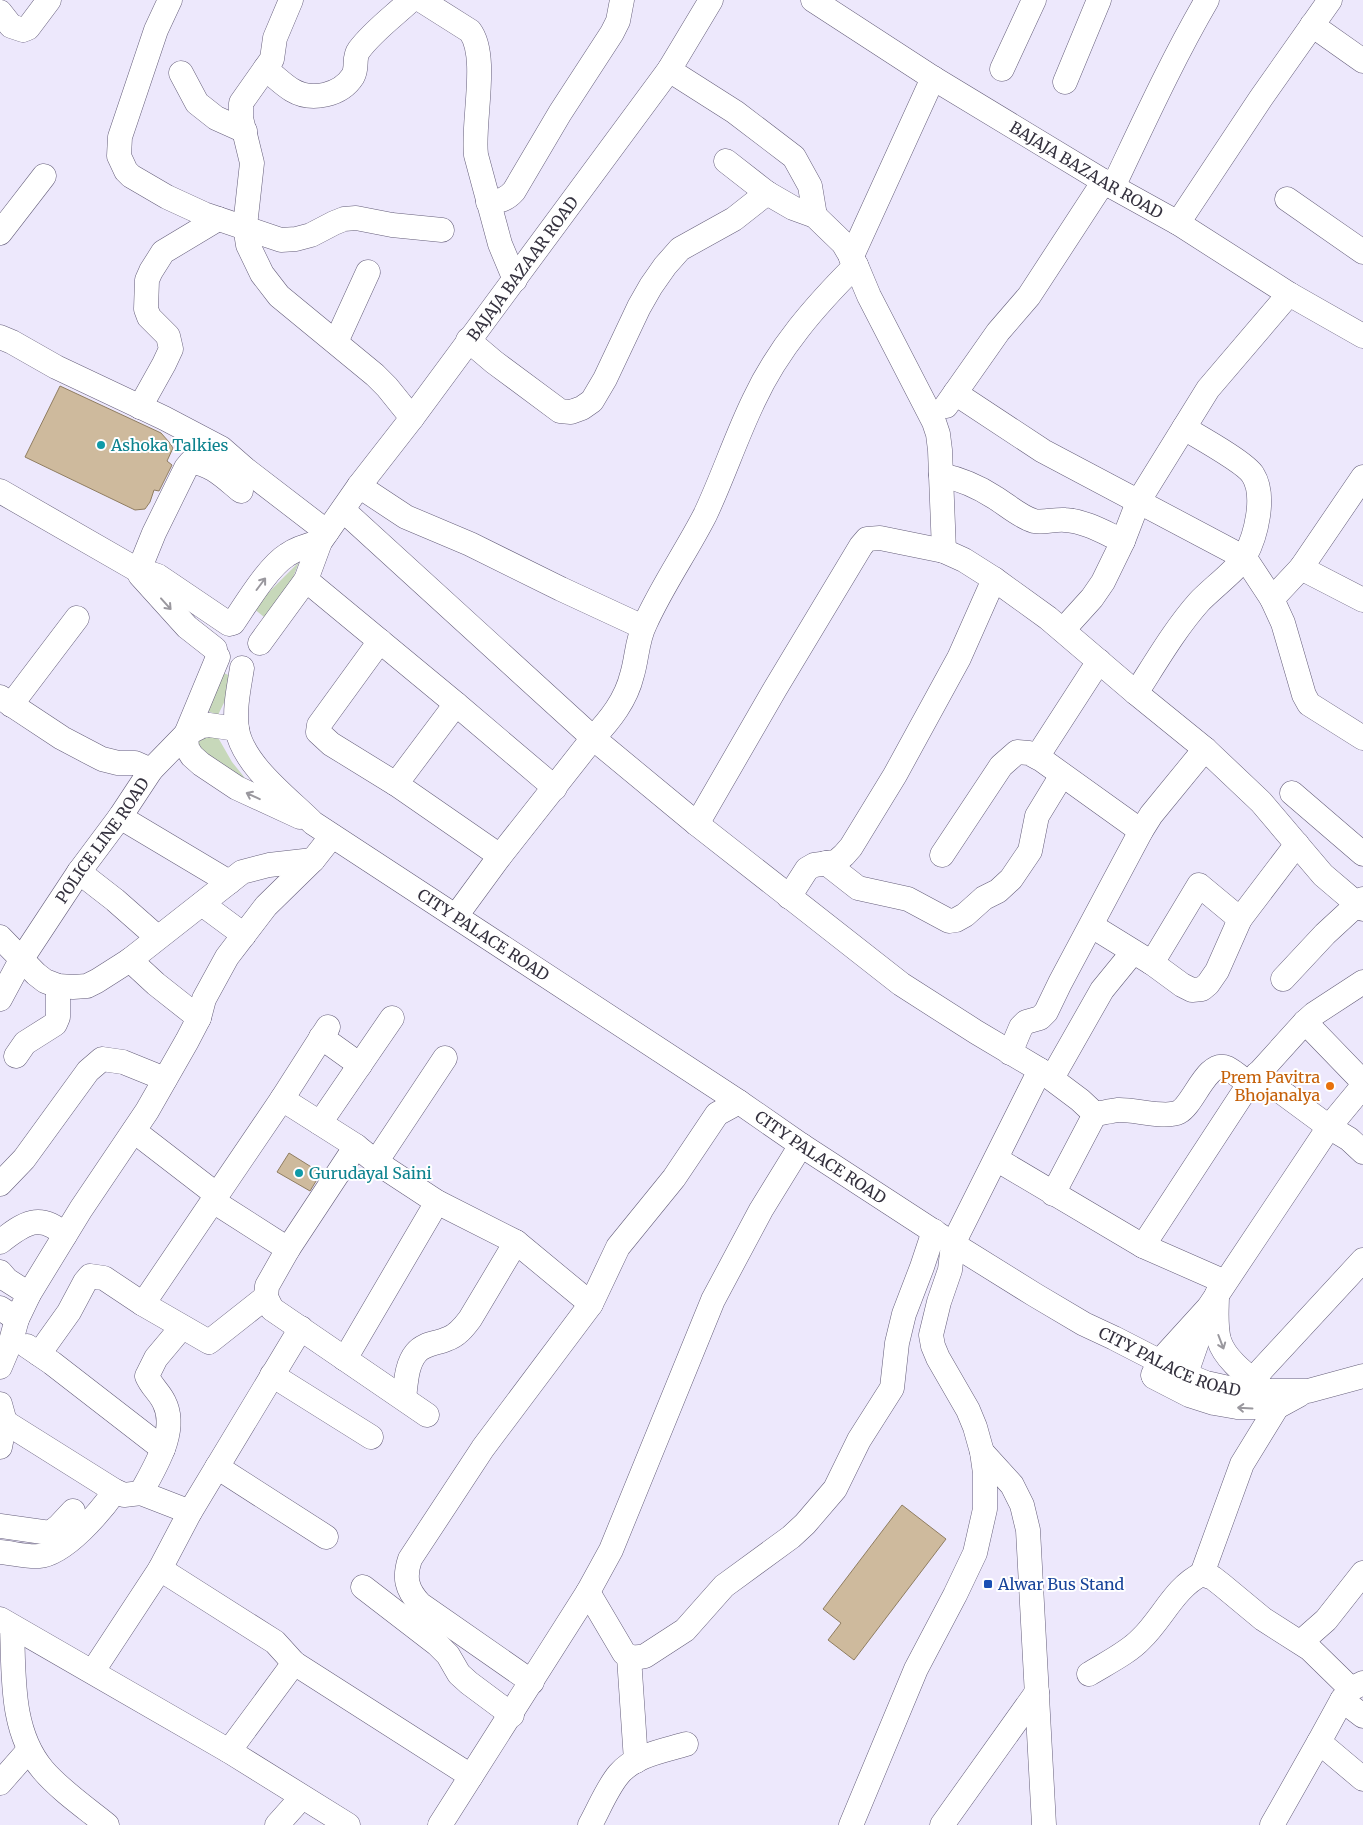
<svg xmlns="http://www.w3.org/2000/svg" width="1363" height="1825" font-family="Merriweather,serif">
<rect width="100%" height="100%" fill="#ede8fc"/>
<path fill="#c7d8ba" d="M299 562 291 583 270 622 253 608Z
M221 672 236 678 218 715 205 710Z
M216 734 232 762 249 783 204 756 196 741Z"/>
<path fill="#ceba9d" stroke="#8f7d61" d="M60 386 161 433 169 442 173 448 167 461 172 465 159 491 154 490 150 502 145 509 135 510 25 457Z
M289 1153 321 1173 310 1191 277 1172Z
M902 1505 946 1539 854 1660 828 1640 841 1623 823 1609Z"/>
<g fill="none" stroke-linecap="round" stroke-linejoin="round">
<g stroke="#655e7a" stroke-width="25">
<g id="minor">
<path d="M170 0 156 30 120 137 119 156 126 171 131 176 167 197 204 214 281 240 296 239 311 235 334 223 344 219 356 218 392 225 442 230"/>
<path d="M291 0 275 38 272 59 241 103V118L252 163 245 226 248 245 262 274 279 296 375 375 387 387 412 418"/>
<path d="M421 0 470 31C489 56 472 123 476 155L500 244 515 280"/>
<path id="s1" d="M813 0 933 78 1113 187 1178 223 1289 294 1363 336"/>
<path d="M0 12 11 26 23 30 28 28 49 0"/>
<path d="M1312 25 1363 61"/>
<path d="M265 69C274 75 282 84 292 90 312 102 341 95 353 76 358 67 353 58 359 50 373 31 394 16 411 0"/>
<path d="M1002 69 1034 0"/>
<path d="M669 70 735 112 794 157 810 186 815 216"/>
<path d="M181 73 197 103 216 118 245 131"/>
<path d="M1065 82 1099 0"/>
<path d="M726 161 767 193 793 208 815 216 843 243 856 265 869 296 934 422 938 434 940 450 944 551"/>
<path d="M1113 187C1143 124 1172 60 1207 0"/>
<path d="M1287 199 1363 252"/>
<path d="M488 202C500 201 506 200 514 191L560 113 612 33 618 21 622 0"/>
<path d="M1178 223 1261 98 1330 0"/>
<path d="M0 233 44 176"/>
<path d="M851 258 933 78"/>
<path d="M0 337 12 342 56 367 164 418 221 448 245 469 327 532"/>
<path d="M468 340 494 362 560 411 571 412 582 408 592 401 605 379 639 307 651 286 665 266 680 249 734 219 767 193"/>
<path d="M336 342 368 272"/>
<path d="M955 393 1043 451 1245 558 1272 599 1283 623 1304 695 1309 704 1363 738"/>
<path d="M946 406 998 332 1029 296 1104 181"/>
<path d="M140 407 164 364 171 349 168 336 149 317 146 309 147 280 151 271 163 252 218 219"/>
<path d="M941 475C960 479 977 486 994 497 1006 504 1020 517 1034 521 1044 523 1055 519 1065 520 1085 521 1105 533 1123 541"/>
<path d="M359 486 406 517 470 544 561 589 643 627"/>
<path d="M0 491 134 568 158 576 229 624"/>
<path d="M343 510 593 738 697 824 901 984 976 1032 1040 1070 953 1244 950 1270 939 1302 931 1335 933 1346 938 1358 968 1410 975 1427 982 1452 985 1473V1509L975 1553 955 1595 916 1669 851 1825"/>
<path d="M1301 568 1363 600"/>
<path d="M139 570 154 533 186 468 191 462C211 463 226 479 241 491"/>
<path d="M140 575 187 627 215 649"/>
<path d="M306 580 456 704 555 788"/>
<path d="M1272 599 1301 568 1363 477"/>
<path d="M233 623C246 604 268 567 287 555 297 548 308 545 320 542"/>
<path d="M1063 630 1092 598 1103 582 1123 541 1138 502 1208 389 1289 294"/>
<path d="M380 641 319 725 318 732 331 744 396 784 500 856"/>
<path id="s2" d="M260 643 306 580 320 542 359 486 412 418 669 70 711 0"/>
<path d="M218 657 186 734 187 748 192 756 201 764 237 788 300 817"/>
<path id="s3" d="M242 668C239 687 234 709 237 729 243 765 288 798 313 823L739 1102 801 1145 953 1244 1035 1295 1084 1324 1114 1338 1186 1375 1206 1383 1242 1391H1308L1363 1376"/>
<path d="M1136 693C1156 662 1175 629 1199 602 1210 590 1239 568 1245 556 1256 536 1266 496 1253 475 1246 463 1199 437 1184 428"/>
<path d="M0 697 62 738 102 759 118 763H135L151 770"/>
<path d="M11 705 77 618"/>
<path d="M1037 757 1099 661"/>
<path d="M396 784 456 704"/>
<path d="M1292 793 1363 854"/>
<path d="M120 817 229 882"/>
<path d="M697 824 775 689 861 546 867 539 880 538 944 551 964 560 994 579 1048 618 1136 693 1205 749 1261 802 1323 875 1363 909"/>
<path d="M942 855 1001 766 1017 752 1029 753 1042 760 1141 831"/>
<path d="M826 863 858 888 908 899 949 921 956 920 965 915 984 898 998 891 1011 879 1030 851 1037 816 1062 775"/>
<path d="M79 872 115 900 157 937"/>
<path d="M789 897 807 869 814 865 836 862 844 855 851 847 895 775 959 658 994 579"/>
<path d="M202 904 244 935"/>
<path d="M456 916 500 856 593 738C610 720 626 700 632 675 637 659 637 639 645 624 662 586 686 552 705 515 723 477 736 437 754 400 778 348 816 305 856 265"/>
<path d="M1092 926 1152 963 1182 985 1192 990 1202 989 1208 984 1217 971 1240 919 1297 844"/>
<path d="M0 937 36 974 45 981 58 986 73 987 87 986 97 981 130 960 242 872 269 865 313 860"/>
<path d="M130 960 156 984 199 1018"/>
<path d="M1152 963 1199 885 1240 919"/>
<path d="M1283 979 1325 934 1363 899"/>
<path id="s4" d="M0 999 21 960 79 872 120 817 151 770 186 734 202 726 209 725 237 729"/>
<path d="M1305 1022 1363 1082"/>
<path d="M321 1037 360 1065"/>
<path d="M1010 1053 1021 1027 1026 1022 1040 1018 1046 1012 1060 983 1141 831 1151 815 1205 749"/>
<path d="M16 1056 25 1043 55 1024 58 1017V986"/>
<path d="M1040 1070 1080 1100 1095 1114C1102 1113 1110 1111 1118 1110 1134 1109 1165 1119 1179 1112 1194 1104 1207 1059 1227 1068 1235 1072 1242 1079 1249 1084"/>
<path d="M1257 1074 1329 1127 1349 1139 1363 1152"/>
<path d="M1052 1078 1102 990 1133 952"/>
<path d="M282 1099 356 1146 376 1162 437 1202 516 1242 591 1304"/>
<path d="M320 1123 392 1018"/>
<path d="M134 1131 217 1195"/>
<path d="M356 1146 288 1249 267 1286 266 1297 272 1309 427 1415"/>
<path d="M996 1159 1143 1246 1225 1282"/>
<path d="M376 1162 445 1058"/>
<path d="M0 1184 24 1159 88 1071 102 1059 123 1062 165 1079"/>
<path d="M1053 1194 1095 1114"/>
<path d="M213 1201 288 1249"/>
<path d="M0 1242C24 1223 40 1212 65 1235"/>
<path d="M1143 1246 1249 1084 1305 1022 1314 1014 1363 982"/>
<path d="M0 1272 7 1280 29 1294"/>
<path d="M1217 1294C1217 1309 1215 1325 1219 1340 1225 1360 1248 1376 1264 1389"/>
<path d="M143 1304 282 1099 328 1027"/>
<path d="M0 1308 17 1319"/>
<path d="M27 1346 52 1363 163 1449"/>
<path d="M39 1354 69 1312 85 1282 90 1276 104 1278 143 1304 209 1342 266 1297"/>
<path d="M345 1359 437 1202"/>
<path d="M0 1367 11 1341 17 1319 29 1294 81 1209 147 1111 187 1041 199 1018 204 999 227 957 266 906 313 860 332 836"/>
<path d="M272 1375 371 1437"/>
<path d="M1153 1375 1159 1362 1209 1307 1329 1127 1363 1086"/>
<path d="M1154 1377 1189 1395 1214 1403 1237 1407H1277L1299 1395"/>
<path d="M1181 1388 1206 1316"/>
<path d="M1242 1391 1363 1260"/>
<path d="M404 1398C406 1384 406 1365 416 1353 424 1343 436 1344 447 1339 457 1336 464 1327 470 1319L516 1242"/>
<path d="M0 1404 5 1422 0 1447"/>
<path d="M5 1422 115 1491 124 1495 141 1493 190 1512"/>
<path d="M982 1452 1012 1485 1022 1505 1028 1530 1044 1825"/>
<path d="M217 1467 326 1537"/>
<path d="M141 1493C154 1468 179 1431 164 1402 160 1393 151 1386 147 1376L156 1358 182 1327"/>
<path d="M0 1526 50 1533 59 1526 73 1511"/>
<path d="M0 1552C13 1553 26 1557 39 1556 65 1554 101 1511 115 1491"/>
<path d="M160 1569 275 1642 294 1663 471 1776"/>
<path d="M1202 1574 1242 1464 1277 1407 1280 1395"/>
<path d="M363 1587 437 1644 448 1655 459 1674 469 1683 512 1715"/>
<path d="M588 1592 624 1653C630 1658 636 1658 645 1656L685 1630 724 1586 791 1537 805 1524 835 1489 859 1440 892 1388 897 1343 904 1314 922 1267 934 1231"/>
<path d="M0 1619 229 1751 348 1825"/>
<path d="M12 1627C14 1675 10 1731 43 1770 60 1790 86 1808 107 1825"/>
<path d="M1301 1642 1326 1620 1363 1573"/>
<path d="M629 1657 636 1761"/>
<path d="M93 1671 160 1569 190 1512 301 1328"/>
<path d="M1089 1674C1105 1664 1128 1653 1141 1639 1162 1619 1175 1587 1202 1574L1213 1578 1222 1585 1263 1619 1310 1649 1351 1689"/>
<path d="M532 1682 420 1604C406 1589 404 1577 410 1559L483 1448 591 1304 618 1247 674 1178 717 1114 739 1102"/>
<path d="M1363 1683 1351 1689 1342 1700 1319 1742 1363 1779"/>
<path d="M1342 1700 1363 1716"/>
<path d="M229 1751 294 1663"/>
<path d="M0 1783 29 1750"/>
<path d="M277 1825 302 1797"/>
<path d="M440 1825 588 1592 611 1550 713 1300 761 1210 801 1145"/>
<path d="M590 1825C599 1809 607 1788 619 1774 635 1755 663 1751 686 1744"/>
<path d="M942 1825 1037 1692"/>
<path d="M1272 1825 1319 1742"/>
</g>
</g>
<use href="#minor" stroke="#fff" stroke-width="24"/>
</g>
<defs><path id="oneway-shaft" d="M-6 0H5M1.5-3L5.5 0L1.5 3" fill="none" stroke-width="1.6" stroke-linecap="round" stroke-linejoin="round" transform="scale(1.25)"/></defs>
<g stroke="#9a989e">
<use href="#oneway-shaft" transform="translate(261 584) rotate(-53)"/>
<use href="#oneway-shaft" transform="translate(166 604) rotate(48)"/>
<use href="#oneway-shaft" transform="translate(253 796) rotate(-155)"/>
<use href="#oneway-shaft" transform="translate(1221 1342) rotate(69)"/>
<use href="#oneway-shaft" transform="translate(1245 1408) rotate(-177)"/>
</g>
<g fill="#0f9aa8" stroke="#fff" stroke-width="2">
<circle cx="101" cy="445" r="5"/>
<circle cx="299" cy="1173" r="5"/>
</g>
<circle fill="#e8710a" stroke="#fff" stroke-width="2" cx="1330" cy="1086" r="5"/>
<rect fill="#1a4fb4" stroke="#fff" stroke-width="2" x="983" y="1579" width="10" height="10" rx="2.5"/>
<g text-anchor="middle" stroke-width="4" stroke-linejoin="round" paint-order="stroke">
<g font-size="16" fill="#34313e" stroke="#fff">
<text dy="6" stroke="none"><textPath href="#s1" startOffset="322">BAJAJA BAZAAR ROAD</textPath></text>
<text dy="6" stroke="none"><textPath href="#s2" startOffset="459">BAJAJA BAZAAR ROAD</textPath></text>
<text dy="6" stroke="none"><textPath href="#s4" startOffset="189">POLICE LINE ROAD</textPath></text>
<text dy="6" stroke="none"><textPath href="#s3" startOffset="388">CITY PALACE ROAD</textPath></text>
<text dy="6" stroke="none"><textPath href="#s3" startOffset="792">CITY PALACE ROAD</textPath></text>
<text dy="6" stroke="none"><textPath href="#s3" startOffset="1198">CITY PALACE ROAD</textPath></text>
</g>
<g font-size="16" fill="#0d838f" stroke="#fff" text-anchor="start">
<text x="111" y="451">Ashoka Talkies</text>
<text x="309" y="1179">Gurudayal Saini</text>
</g>
<g font-size="16" fill="#c56008" stroke="#fff" text-anchor="end">
<text x="1320" y="1083">Prem Pavitra<tspan x="1320" dy="18">Bhojanalya</tspan></text>
</g>
<g font-size="16" fill="#164399" stroke="#fff" text-anchor="start">
<text x="998" y="1590">Alwar Bus Stand</text>
</g>
</g>
</svg>
